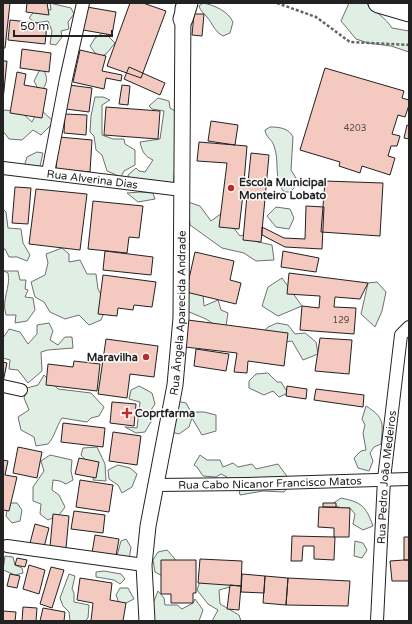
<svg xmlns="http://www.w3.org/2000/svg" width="412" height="624" font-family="'Varela Round',sans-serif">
<rect width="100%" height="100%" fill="#fff"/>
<path fill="#e0efe3" stroke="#6f6f6f" d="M50 3 71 8 74 14 68 22 69 29 61 31 62 37 56 45 50 44 52 31 48 21 35 23 29 18 36 9 51 10Z
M203 3C214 5 228 11 233 22L230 33 223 36C214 31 213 24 207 17 204 13 200 11 199 6Z
M349 3H366C375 12 385 17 392 28L409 31V52L391 46 368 43 356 39 341 21Z
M104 32 115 43 107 53 99 58 90 46 95 38Z
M43 69C49 79 47 84 40 93L34 81 39 71Z
M95 97H103L110 100 102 105V135L113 139H124L125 144 135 150V165L124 171 121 177 107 171 102 155 96 150 94 136 90 132 91 116Z
M158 98 169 101 170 108 175 111 177 147 173 186 129 182 128 175 136 168 139 171 145 172 153 160C144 156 142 151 140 142L160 139 164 111 152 109 149 106Z
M39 108 54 122 41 135 33 130 22 140 9 139 3 131V112L5 110 21 112 32 122Z
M270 127C279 127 289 128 293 137L291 170 296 178 294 188 290 192H284C273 179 280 161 274 146 272 139 266 138 265 130Z
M37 152 43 153 38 175 24 167 27 157Z
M140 192 153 193 155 199 138 202 127 193Z
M188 202 200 206 211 221 222 213 240 236 254 232V241L272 245 274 260 256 261 244 253 222 248 190 225Z
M276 207 290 209 294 218 289 229 276 227 267 216Z
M3 209 6 212 8 228 21 229 23 243 30 255 27 261 17 257H9L5 249H3Z
M62 248 69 254V262L80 260 87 274H96L98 289 107 306 101 320 89 325 79 315 65 319 50 312 44 302 35 297 31 282 45 275 48 263 46 254Z
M4 271H18L20 280H26L25 289 28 290 25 297 33 298 35 310 27 321 15 323 16 315H6C1 299 11 288 8 273Z
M282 278 302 306 278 316 262 306 268 287Z
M377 282 386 292 382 311 375 327 361 314 368 283Z
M186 292 203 294 204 306 218 300 221 310 228 313 225 332 206 319 187 311Z
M49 323 53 331 50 340 58 345 65 337H72L73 348 48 350 41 352 42 371 28 383 18 370 9 369 10 360 3 358V338L9 329 20 332 28 344 37 334V325Z
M277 323 288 325 295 334 305 333 316 342 318 354 303 360 292 341 278 343 262 334 268 327Z
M268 373 277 382H281L288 393 279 397 273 391 264 395 249 388V381L256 374Z
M44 375 58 389 91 393 104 407 99 416 91 418 87 422 62 418C56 427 55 436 48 444L36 446 34 437 21 430 18 417 29 410 24 398 27 388 38 385Z
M139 386 152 393 155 404 149 413 152 420 145 432 136 433 125 427 137 428 140 402 129 399 131 390Z
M177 401 186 403 191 412H204L216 415V431L202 435 192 418 189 427 179 434 171 432Z
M366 406C385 418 383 423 381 444L374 447 370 453 373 461 369 471 358 468 354 458 361 451 366 450 363 433 365 425 362 419Z
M97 447 105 464 106 481 93 480 95 470 81 455 83 448Z
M50 455 72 460 71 471 73 480 66 484 60 481 53 480 52 490 59 495 65 507 59 515 48 520 40 514 41 504 33 501V487L44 471 41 461Z
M200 455 207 460H220L223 467 233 463 238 467 252 464 256 469 278 464 292 483 284 492 263 491 240 495 238 484H228L227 477 221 474 216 477 203 476 197 467 194 465Z
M118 465 130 468 137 474 132 487 122 493 118 485 109 479 108 470Z
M341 498C361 502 366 506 373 526L363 530 353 524 355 514 350 508H341L332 504Z
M8 503H17L22 510 20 521 12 523 6 516Z
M126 539 131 547 129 560 116 559 121 541Z
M355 541 363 543 367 550 362 558 354 556Z
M167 550 175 559 177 572 171 581 155 572 153 560 158 552Z
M5 556 13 557 15 565 22 568 23 573 15 575 3 570Z
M205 567 234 586 219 590 220 604 239 615 241 621H212L218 610 208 604 197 590Z
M104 571 121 574 125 579 120 584 114 580 96 577V572Z
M69 574 75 576 72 589 74 593V602L89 605 88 618 85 621H70L69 612 63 606 60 598Z
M120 588H128L134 599 120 606 116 595Z
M158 591 164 598 165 605H177L182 609 193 603 195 599 203 610 199 621H150L148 616Z"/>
<path fill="#f3c9c0" stroke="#222" d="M3 3H10L5 48H3Z
M27 3H47L49 15 26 12Z
M130 3H143L166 11 141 78 107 66Z
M87 7 116 12 112 35 83 30Z
M194 14H204L202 36 192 35Z
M10 20 47 24 45 44 8 40Z
M22 49 51 53 49 72 20 68Z
M80 50 106 56 102 71 122 75 121 81 106 78 104 89 73 82Z
M3 61H7L3 100Z
M129 67 165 83 160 95 124 79Z
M325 68 404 91 402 98 409 100V105L405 117 398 115 392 134 400 136 397 146H391L388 156 395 158 390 175 362 166 360 173 339 166 340 162 300 150Z
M17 72 26 74 24 85 47 89 42 118 10 113Z
M69 85 92 88 89 112 66 109Z
M122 85 130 86 128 105 119 104Z
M106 107 160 111 158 139 104 135Z
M65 114 87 115 86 135 64 133Z
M211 121 238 125 235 145 208 141Z
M407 125 409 126V139L404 138Z
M59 137 92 140 90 172 56 169Z
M199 142 247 146 244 182H248L251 153 269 155 261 242 243 240 247 195 243 194 239 229 219 227 227 163 197 161Z
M325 181 383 183 380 236 321 232Z
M15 187 31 188 28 224 12 223Z
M36 189 87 194 80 250 29 244Z
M93 201 143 206 139 238 129 237 127 253 88 249Z
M306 206 324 207 322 249 285 247 262 235V227L284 238 305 239Z
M105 251 153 257 151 275 103 270Z
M283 251 319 258 316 272 281 267Z
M195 252 234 261 230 280 241 283 236 304 186 292Z
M289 273 368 283 360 299 335 297 334 307 356 308 354 334 300 330 302 306 319 308 320 296 287 294Z
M103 275 156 282 152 307 134 305 133 310 118 308 117 316 98 314Z
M188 320 288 333 284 366 248 361 247 373 234 372 237 353 185 347Z
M320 338 352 340 349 374 315 371Z
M106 339 158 346 154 377 130 374 127 398 98 394Z
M196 349 229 354 226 371 194 366Z
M74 361 100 364 97 391 46 385 48 364 73 367Z
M3 362 7 363 3 382Z
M287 386 307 389 306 399 286 396Z
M316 389 364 395 363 407 314 400Z
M112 402 136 404 134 426 110 423Z
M63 423 105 428 103 447 61 442Z
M113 432 141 436 137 465 109 461Z
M18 447 42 452 37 478 13 473Z
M79 458 99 462 96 478 75 474Z
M3 460 8 461 5 475 17 477 9 511 3 510Z
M80 480 113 485 109 512 76 507Z
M323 503H336V507H323Z
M319 507 350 508 349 537H334V528L318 527Z
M74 511 105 515 103 533 71 529Z
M53 514 69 516 66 548 50 547Z
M35 524 49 528 44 547 30 543Z
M95 535 119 539 116 556 92 553Z
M292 536 335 537 334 560 314 559V546H303L302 561H291Z
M404 537H409V560H404Z
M17 558 27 560 25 567 15 565Z
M200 559 242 561 241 586 198 583Z
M161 560H196V593H193V603H171V594H161Z
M404 560H409V581H392L390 561Z
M29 565 45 570 39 594 23 589Z
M51 567 64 570 52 608 40 604Z
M10 574 20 576 17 588 7 586Z
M242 574 265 576 264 593 241 592Z
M265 576 288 578 286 605 263 603Z
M80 578 112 583 110 600 126 603 123 621H91L93 603 77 600Z
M288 578 350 581 348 606 286 605Z
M230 585 241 586 239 610 227 609Z
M23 607 37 608 36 621H22Z
M43 608 65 612 64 621H40Z
M3 611 16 612 15 621H3Z"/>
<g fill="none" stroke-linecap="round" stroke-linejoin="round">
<g stroke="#222" stroke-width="14">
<g id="minor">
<path id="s1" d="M3 168 182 190"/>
<path d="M48 173 66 79 83 3"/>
<path d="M3 386 21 390"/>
<path id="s2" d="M156 485 246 484 409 479"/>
<path d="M7 546 144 565"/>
<path id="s3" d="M377 621 384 479 401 335 409 327"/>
</g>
</g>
<g stroke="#222" stroke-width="17">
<g id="tertiary">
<path id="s4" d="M147 621 144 565 148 526 175 385 181 318 183 8"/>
</g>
</g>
<g stroke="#222" stroke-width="21">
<path id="primary" d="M378 3 409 12
M183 19 188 3"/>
</g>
<path stroke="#646464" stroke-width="2.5" stroke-dasharray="3 2" stroke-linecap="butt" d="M277 3 316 17 350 42 409 45"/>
<use href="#minor" stroke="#fff" stroke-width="12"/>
<use href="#tertiary" stroke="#fff" stroke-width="15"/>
<use href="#primary" stroke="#fff" stroke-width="19"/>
</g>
<g fill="#c62828" stroke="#fff" stroke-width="1.5">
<circle cx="231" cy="188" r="4"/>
<circle cx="146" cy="357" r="4"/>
<path d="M125 407h4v4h4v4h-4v4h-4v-4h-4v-4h4z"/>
</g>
<g text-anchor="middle" stroke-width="3" stroke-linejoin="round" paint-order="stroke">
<g font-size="9" fill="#564c4a">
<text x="355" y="131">4203</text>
<text x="341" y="323">129</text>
</g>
<g font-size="11" fill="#222" stroke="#fff">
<text dy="4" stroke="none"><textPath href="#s1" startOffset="90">Rua Alverina Dias</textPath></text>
<text dy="4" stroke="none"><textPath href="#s4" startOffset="311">Rua Ângela Aparecida Andrade</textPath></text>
<text dy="4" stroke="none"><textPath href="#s3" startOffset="144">Rua Pedro João Medeiros</textPath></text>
<text dy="4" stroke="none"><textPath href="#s2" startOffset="114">Rua Cabo Nicanor Francisco Matos</textPath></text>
</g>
<g font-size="11" font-weight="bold" fill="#222" stroke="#fff" text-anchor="start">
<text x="239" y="186">Escola Municipal<tspan x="239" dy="13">Monteiro Lobato</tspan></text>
<text x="138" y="361" text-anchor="end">Maravilha</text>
<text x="135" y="417">Coprtfarma</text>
</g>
</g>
<rect width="412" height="624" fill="none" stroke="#222222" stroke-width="8"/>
<path d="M14 30v6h98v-6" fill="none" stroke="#222222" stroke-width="2"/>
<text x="20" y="30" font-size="12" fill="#222222" stroke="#ffffff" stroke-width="3" paint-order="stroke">50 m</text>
</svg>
